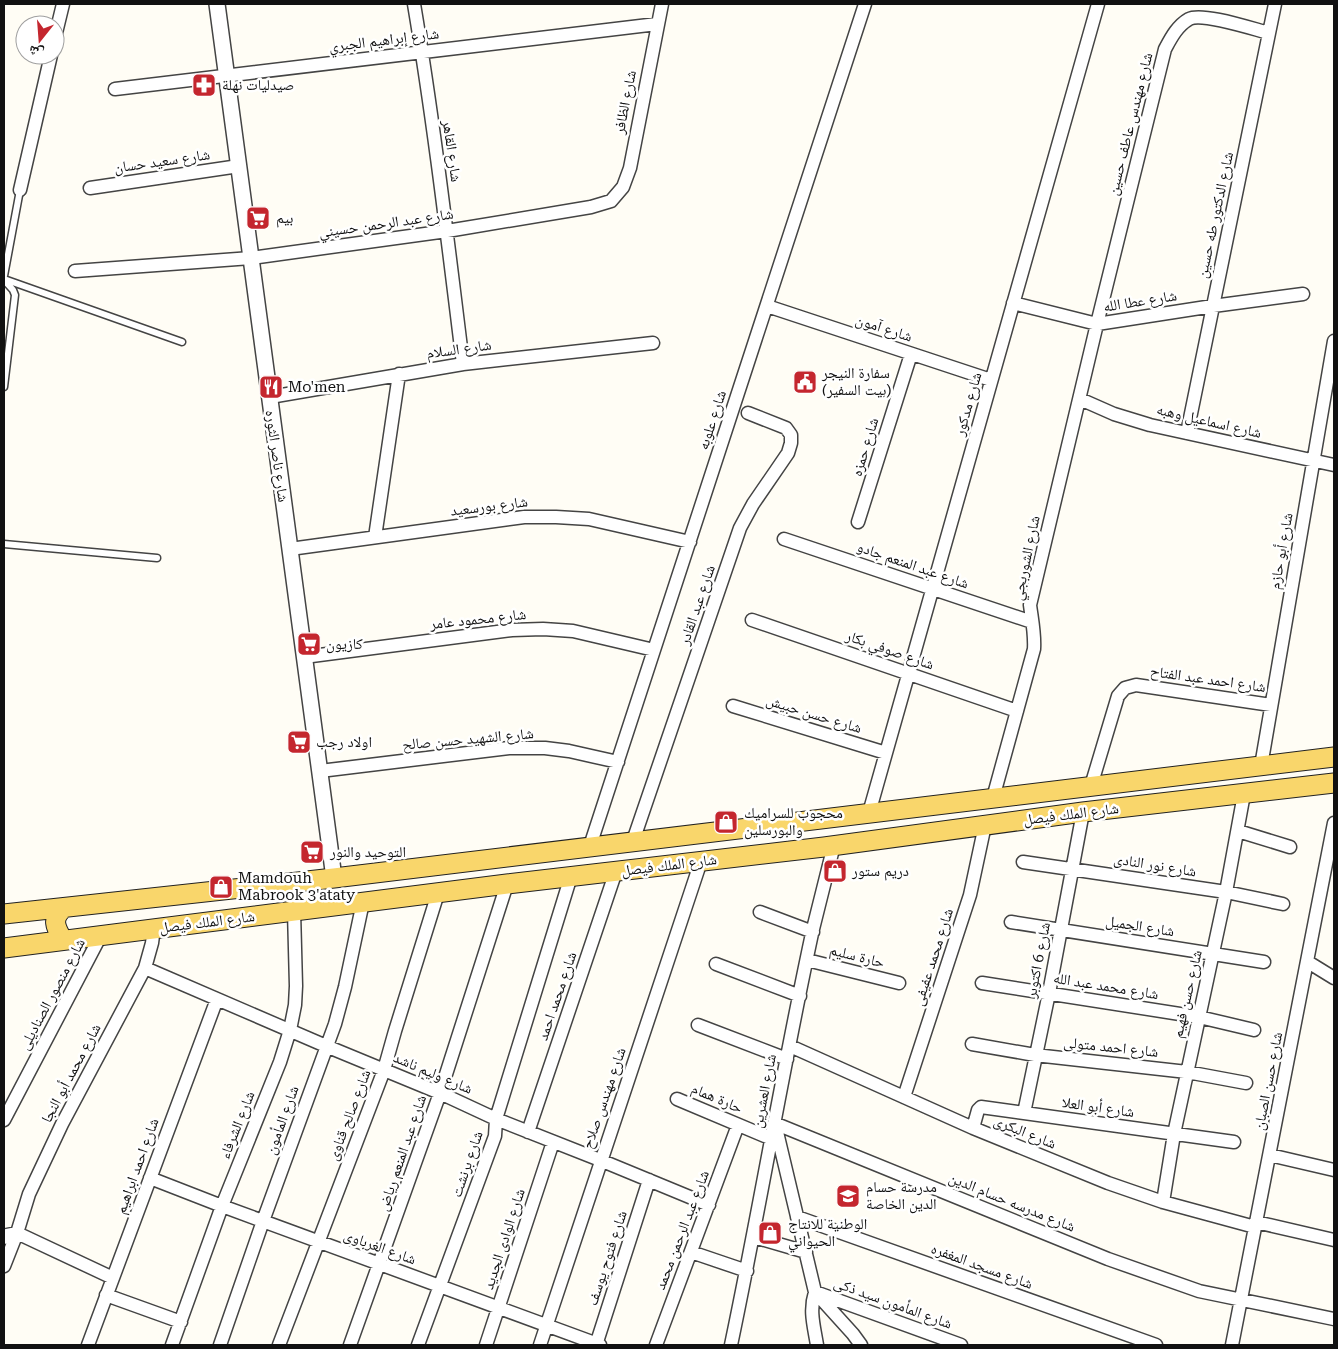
<svg xmlns="http://www.w3.org/2000/svg" width="1338" height="1349" font-family="'Roboto Serif','Noto Naskh Arabic',serif">
<rect width="100%" height="100%" fill="#fffdf5"/>
<g fill="none" stroke-linecap="round" stroke-linejoin="round">
<g stroke="#444" stroke-width="9">
<path id="service" d="M4 276 20 190
M4 279 182 342
M4 387 15 295 13 290 4 280
M4 544 157 558"/>
</g>
<g stroke="#444" stroke-width="15">
<path id="minor" d="M414 4C434 123 448 243 463 364
M55 37 63 4
M115 89 657 24
M90 188 239 166
M20 190 51 55
M75 271 251 258 447 231 591 207 611 201 623 187 630 168 662 4
M1013 303 1097 324 1213 306 1303 294
M767 306 991 380
M270 397 463 364 653 343
M1080 399 1114 414 1150 425 1334 465
M1187 433 1275 4
M858 522 911 354
M375 537 399 374
M784 539 1032 622
M290 549 524 517H556L589 519 690 542
M752 620 1017 711
M304 657 512 630 543 629 573 631 654 650
M733 706 886 753
M1261 766 1334 341
M320 771 509 748H545L569 751 618 762
M1091 786 1118 696 1125 688 1136 685 1271 705
M993 798 1034 649C1035 634 1032 620 1030 605L1097 324 1165 49C1171 38 1177 26 1189 19 1202 12 1253 29 1269 33
M869 813 1098 4
M1238 831 1290 847
M633 841 740 528 753 504 788 453 791 443V435L786 428 748 413
M590 846 865 4
M1023 862 1226 892 1283 904
M760 912 813 932
M1011 922 1264 962
M807 960 899 983
M1308 962 1334 978
M716 964 800 996
M145 968 326 1046 440 1093 496 1119 600 1160 709 1205
M982 983 1199 1017 1254 1030
M698 1025 787 1059
M972 1044 1035 1055 1187 1072 1246 1083
M790 1046 973 1128 1108 1183 1163 1202 1255 1227
M904 1097 970 895 985 825
M677 1099 772 1139
M1024 1113 1049 993 1083 812
M4 1120 101 935
M774 1123 1108 1259 1199 1291 1334 1319
M776 1128 815 1292 853 1334 861 1345
M973 1128 978 1110 981 1107 1234 1142
M528 1132 616 871
M1270 1155 1334 1170
M150 1178 222 1206 600 1345
M1163 1202 1174 1134 1226 892 1244 794
M797 1217 1156 1345
M1256 1222 1334 1240
M754 1237 806 1252
M4 1238 7 1235 17 1233 113 1278
M691 1252 747 1271
M4 1266 17 1233 29 1194 62 1124 145 968 152 943 154 928
M106 1295 181 1322
M88 1345 217 999
M172 1345 222 1206 280 1062 290 1030 295 1005 296 986 294 911
M220 1345 263 1221 335 1024 345 987 363 902
M279 1345 384 1070 395 1031 438 893
M350 1345 440 1093 507 884
M418 1345 495 1136 496 1119 571 876
M486 1345 553 1142
M540 1345 701 861
M596 1345 649 1180
M656 1345 738 1125
M731 1345C760 1207 783 1067 813 929 820 901 827 873 834 845
M817 1345C814 1326 809 1311 815 1292L961 1345
M1232 1345 1334 823"/>
</g>
<g stroke="#444" stroke-width="18">
<path id="tertiary" d="M217 4 334 878"/>
</g>
<g stroke="#222" stroke-width="21">
<path id="primary" d="M4 914 334 878 1334 757
M63 940C55 927 51 918 64 908
M4 948 507 884 824 847 1083 812 1334 783"/>
</g>
<use href="#service" stroke="#fff" stroke-width="6"/>
<use href="#minor" stroke="#fff" stroke-width="12"/>
<use href="#tertiary" stroke="#fff" stroke-width="15"/>
<use href="#primary" stroke="#f9d66b" stroke-width="19"/>
</g>
<defs>
<g id="pharmacy-square" transform="scale(1.25)"><rect x="-9" y="-9" width="18" height="18" rx="4" fill="#c4262e" stroke="#fff"/><path d="M-2-6h4v4h4v4h-4v4h-4v-4h-4v-4h4Z" fill="#fff"/></g>
<g id="supermarket-square" transform="scale(1.25)"><rect x="-9" y="-9" width="18" height="18" rx="4" fill="#c4262e" stroke="#fff"/><path d="M-6-5.5h2.5l.6 2H6L4.5 2H-2.5L-4.4-4H-6ZM-1.5 3.2a1.3 1.3 0 1 0 .1 0ZM3 3.2a1.3 1.3 0 1 0 .1 0Z" fill="#fff"/></g>
<g id="civic-square" transform="scale(1.25)"><rect x="-9" y="-9" width="18" height="18" rx="4" fill="#c4262e" stroke="#fff"/><path d="M-.6-6.5H3V-4.5H.6V-3L4-1V1h2V6H-6V1h2V-1L-.6-3ZM-1.2 2.5V6h2.4V2.5Z" fill="#fff"/></g>
<g id="restaurant-square" transform="scale(1.25)"><rect x="-9" y="-9" width="18" height="18" rx="4" fill="#c4262e" stroke="#fff"/><path d="M-5-6h1v4h1v-4h1v4h1v-4h1v5L-1.5 .5V6h-2V.5L-5-1ZM5-6V6H3V1.5H1.5Q1.5-4 5-6Z" fill="#fff"/></g>
<g id="shop-square" transform="scale(1.25)"><rect x="-9" y="-9" width="18" height="18" rx="4" fill="#c4262e" stroke="#fff"/><path d="M-5-2.5h2.3a2.7 3.5 0 0 1 5.4 0H5L5.5 6h-11ZM-1.5-2.5h3a1.5 2.3 0 0 0-3 0Z" fill="#fff"/></g>
<g id="school-square" transform="scale(1.25)"><rect x="-9" y="-9" width="18" height="18" rx="4" fill="#c4262e" stroke="#fff"/><path d="M0-5L7-2L0 1L-7-2ZM-4 1L0 2.5L4 1V4Q0 6-4 4Z" fill="#fff"/></g>
</defs>
<g fill-rule="evenodd">
<use href="#pharmacy-square" x="204" y="85"/>
<use href="#supermarket-square" x="258" y="218"/>
<use href="#civic-square" x="805" y="382"/>
<use href="#restaurant-square" x="271" y="387"/>
<use href="#supermarket-square" x="309" y="644"/>
<use href="#supermarket-square" x="299" y="742"/>
<use href="#shop-square" x="726" y="822"/>
<use href="#supermarket-square" x="312" y="852"/>
<use href="#shop-square" x="835" y="871"/>
<use href="#shop-square" x="221" y="887"/>
<use href="#school-square" x="848" y="1196"/>
<use href="#shop-square" x="770" y="1233"/>
</g>
<g text-anchor="middle" stroke-width="5" stroke-linejoin="round" paint-order="stroke">
<g font-size="15" fill="#111" stroke="#fff">
<text transform="translate(384 40) rotate(-7)" y="5">شارع إبراهيم الجبري</text>
<text transform="translate(625 102) rotate(-79)" y="5">شارع الظافر</text>
<text transform="translate(1130 124) rotate(-76)" y="5">شارع مهندس عاطف حسين</text>
<text transform="translate(452 151) rotate(82)" y="5">شارع القاهر</text>
<text transform="translate(162 161) rotate(-8)" y="5">شارع سعيد حسان</text>
<text transform="translate(1215 215) rotate(-78)" y="5">شارع الدكتور طه حسين</text>
<text transform="translate(386 223) rotate(-8)" y="5">شارع عبد الرحمن حسيني</text>
<text transform="translate(1140 301) rotate(-9)" y="5">شارع عطا الله</text>
<text transform="translate(884 328) rotate(18)" y="5">شارع آمون</text>
<text transform="translate(459 349) rotate(-8)" y="5">شارع السلام</text>
<text transform="translate(968 404) rotate(-74)" y="5">شارع مدكور</text>
<text transform="translate(712 420) rotate(-72)" y="5">شارع علوبه</text>
<text transform="translate(1209 421) rotate(13)" y="5">شارع اسماعيل وهبه</text>
<text transform="translate(865 447) rotate(-73)" y="5">شارع حمزه</text>
<text transform="translate(277 456) rotate(82)" y="5">شارع ناصر الثوره</text>
<text transform="translate(489 506) rotate(-7)" y="5">شارع بورسعيد</text>
<text transform="translate(1281 551) rotate(-80)" y="5">شارع أبو حازم</text>
<text transform="translate(1026 558) rotate(-78)" y="5">شارع الشوربجي</text>
<text transform="translate(913 565) rotate(19)" y="5">شارع عبد المنعم جادو</text>
<text transform="translate(697 605) rotate(-71)" y="5">شارع عبد القادر</text>
<text transform="translate(478 619) rotate(-6)" y="5">شارع محمود عامر</text>
<text transform="translate(890 650) rotate(19)" y="5">شارع صوفي بكار</text>
<text transform="translate(1208 679) rotate(8)" y="5">شارع احمد عبد الفتاح</text>
<text transform="translate(814 714) rotate(17)" y="5">شارع حسن حبيش</text>
<text transform="translate(468 739) rotate(-5)" y="5">شارع الشهيد حسن صالح</text>
<text transform="translate(1071 814) rotate(-7)" y="5">شارع الملك فيصل</text>
<text transform="translate(669 865) rotate(-7)" y="5">شارع الملك فيصل</text>
<text transform="translate(1155 865) rotate(9)" y="5">شارع نور النادى</text>
<text transform="translate(207 922) rotate(-7)" y="5">شارع الملك فيصل</text>
<text transform="translate(1140 926) rotate(9)" y="5">شارع الجميل</text>
<text transform="translate(857 956) rotate(14)" y="5">حارة سليم</text>
<text transform="translate(933 957) rotate(-72)" y="5">شارع محمد عفيفى</text>
<text transform="translate(1038 960) rotate(-79)" y="5">شارع 6 اكتوبر</text>
<text transform="translate(1106 986) rotate(9)" y="5">شارع محمد عبد الله</text>
<text transform="translate(52 994) rotate(-62)" y="5">شارع منصور الصناديلى</text>
<text transform="translate(1187 994) rotate(-77)" y="5">شارع حسن فهيم</text>
<text transform="translate(557 996) rotate(-71)" y="5">شارع محمد احمد</text>
<text transform="translate(1111 1047) rotate(6)" y="5">شارع احمد متولى</text>
<text transform="translate(71 1073) rotate(-62)" y="5">شارع محمد أبو النجا</text>
<text transform="translate(433 1073) rotate(23)" y="5">شارع وليم ناشد</text>
<text transform="translate(1268 1081) rotate(-79)" y="5">شارع حسن الصبان</text>
<text transform="translate(764 1091) rotate(-79)" y="5">شارع العشرين</text>
<text transform="translate(604 1098) rotate(-71)" y="5">شارع مهندس صلاح</text>
<text transform="translate(717 1098) rotate(23)" y="5">حارة همام</text>
<text transform="translate(1098 1107) rotate(8)" y="5">شارع أبو العلا</text>
<text transform="translate(349 1115) rotate(-69)" y="5">شارع صالح قناوى</text>
<text transform="translate(282 1120) rotate(-70)" y="5">شارع المأمون</text>
<text transform="translate(237 1125) rotate(-68)" y="5">شارع الشرفاء</text>
<text transform="translate(1025 1132) rotate(22)" y="5">شارع البكرى</text>
<text transform="translate(402 1153) rotate(-71)" y="5">شارع عبد المنعم رياض</text>
<text transform="translate(467 1164) rotate(-71)" y="5">شارع برنشت</text>
<text transform="translate(137 1166) rotate(-70)" y="5">شارع احمد ابراهيم</text>
<text transform="translate(1012 1202) rotate(22)" y="5">شارع مدرسه حسام الدين</text>
<text transform="translate(682 1230) rotate(-69)" y="5">شارع عبد الرحمن محمد</text>
<text transform="translate(504 1239) rotate(-72)" y="5">شارع الوادى الجديد</text>
<text transform="translate(380 1247) rotate(20)" y="5">شارع الغرباوى</text>
<text transform="translate(607 1258) rotate(-72)" y="5">شارع فتوح يوسف</text>
<text transform="translate(982 1266) rotate(20)" y="5">شارع مسجد المغفره</text>
<text transform="translate(893 1303) rotate(20)" y="5">شارع المأمون سيد ذكى</text>
</g>
<g font-size="15" fill="#111" stroke="#fff" text-anchor="start">
<text x="222" y="90">صيدليات نهلة</text>
<text x="276" y="223">بيم</text>
<text x="822" y="378">سفارة النيجر<tspan x="822" dy="17">(بيت السفير)</tspan></text>
<text x="288" y="392">Mo'men</text>
<text x="326" y="649">كازيون</text>
<text x="316" y="747">اولاد رجب</text>
<text x="744" y="818">محجوب للسراميك<tspan x="744" dy="17">والبورسلين</tspan></text>
<text x="330" y="857">التوحيد والنور</text>
<text x="852" y="876">دريم ستور</text>
<text x="238" y="883">Mamdouh<tspan x="238" dy="17">Mabrook 3'ataty</tspan></text>
<text x="866" y="1192">مدرسة حسام<tspan x="866" dy="17">الدين الخاصة</tspan></text>
<text x="788" y="1229">الوطنية للانتاج<tspan x="788" dy="17">الحيواني</tspan></text>
</g>
</g>
<rect width="1338" height="1349" fill="none" stroke="#111111" stroke-width="10"/>
<g transform="translate(40 40) rotate(197)"><circle r="24" fill="#ffffff" stroke="#a0a0a0"/>
<path d="M0-4L9 19L0 12L-9 19Z" fill="#c4262e"/>
<text y="-8" font-size="14" font-weight="bold" text-anchor="middle" fill="#111111">ش</text>
</g>
</svg>
